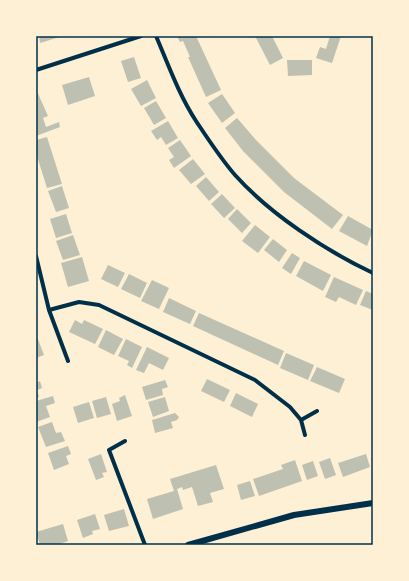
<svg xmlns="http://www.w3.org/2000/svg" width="409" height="581" font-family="'Space Grotesk',sans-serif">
<rect width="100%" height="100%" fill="#fdf0d5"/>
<path fill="#bec0b2" d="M39 36H63L40 43Z
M177 36H196L221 90 206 97 188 57H190L183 41 180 42Z
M255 36H272L283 58 270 65Z
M330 36H341L332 63 316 58 320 47 326 49Z
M134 57 141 78 128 82 121 61Z
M287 60H312V75L288 76Z
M89 77 95 96 68 105 62 85Z
M147 80 156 98 141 106 131 89Z
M36 89 48 116 43 118 46 127 59 122 60 127 36 136Z
M222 94 235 113 222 123 208 103Z
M156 101 166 118 154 125 144 108Z
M237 118 256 140 294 178 343 215 332 229 284 192 243 151 225 128Z
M168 121 178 138 166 145 161 137 157 140 151 131Z
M47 137 62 184 47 188 36 153V140Z
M180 140 191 156 174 168 169 160 174 157 168 148Z
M193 159 205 174 191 184 179 170Z
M206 177 219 192 209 201 196 186Z
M62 186 69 208 56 212 48 191Z
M222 194 235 208 224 218 211 204Z
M237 209 251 223 242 233 228 219Z
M66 214 72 233 56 238 50 219Z
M348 216 373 230 367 246 339 231Z
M255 225 270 237 258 253 242 241Z
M73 235 80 255 63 260 56 241Z
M273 239 287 250 279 262 264 250Z
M292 253 300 258 291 274 282 268Z
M82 257 89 281 68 287 61 263Z
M304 261 331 275 323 291 296 276Z
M108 265 125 273 118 287 101 279Z
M129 274 147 283 140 298 121 289Z
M334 277 363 290 356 305 339 297 336 302 325 297Z
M152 280 169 288 159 309 141 301Z
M366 291 373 294V310L360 305Z
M169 298 196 311 190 324 163 312Z
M199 313 284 351 278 365 193 326Z
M75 320 82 324 84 320 103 329 95 344 69 332Z
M106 330 123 339 114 355 98 347Z
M36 334 44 355 36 358Z
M126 339 142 347 132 368 127 365 129 361 118 356Z
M147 347 169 358 163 370 149 363 144 373 136 370Z
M286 353 314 365 308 380 280 368Z
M317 367 345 379 339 393 310 381Z
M207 379 230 390 224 402 201 391Z
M165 380 168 387 162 389 163 395 146 400 142 387Z
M40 381 42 388 37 390 39 397 36 398V383Z
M236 393 258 404 252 417 230 406Z
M125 395 132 416 117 421 112 404 120 401 119 398Z
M53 396 55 403 46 406 50 417 36 422V401Z
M106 397 111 414 97 418 92 401Z
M165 397 169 411 153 417 148 402Z
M89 402 94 418 78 423 73 407Z
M175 413 179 417 177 420 171 422 173 428 155 433 152 420Z
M52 422 56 433 61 432 65 441 46 447 38 427Z
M68 446 71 454 66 456 69 464 54 470 48 453Z
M101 454 107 472 102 473 104 477 96 480 88 459Z
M366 454 370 467 343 477 338 463Z
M330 458 336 475 325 479 319 462Z
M295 460 302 481 259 496 253 479 283 469 281 465Z
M313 461 318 476 307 480 302 465Z
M216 465 224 489 210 493 213 502 198 506 192 487 183 490 182 487 177 489 183 509 153 519 147 499 174 491 170 479Z
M250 481 255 496 241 500 237 485Z
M124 509 129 526 109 531 104 515Z
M95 514 100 529 92 531 93 534 83 538 77 520Z
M63 524 68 541 56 545H40L36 532Z"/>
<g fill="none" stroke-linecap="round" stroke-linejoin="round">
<path stroke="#003049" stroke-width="4" d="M156 36C168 64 179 95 196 121 208 139 221 159 235 175 270 214 326 251 373 273
M36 70 141 36
M36 256 49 310 68 361
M49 310 79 302 99 305 255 380 290 407 301 420 305 435
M301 420 317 411
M125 441 109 450 145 545"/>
<path stroke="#003049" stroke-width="6" d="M188 545 294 515 373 503"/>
</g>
<rect width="409" height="581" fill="none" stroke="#fdf0d5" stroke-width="74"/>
<rect x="37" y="37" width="335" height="507" fill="none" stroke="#003049" stroke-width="1.5"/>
</svg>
